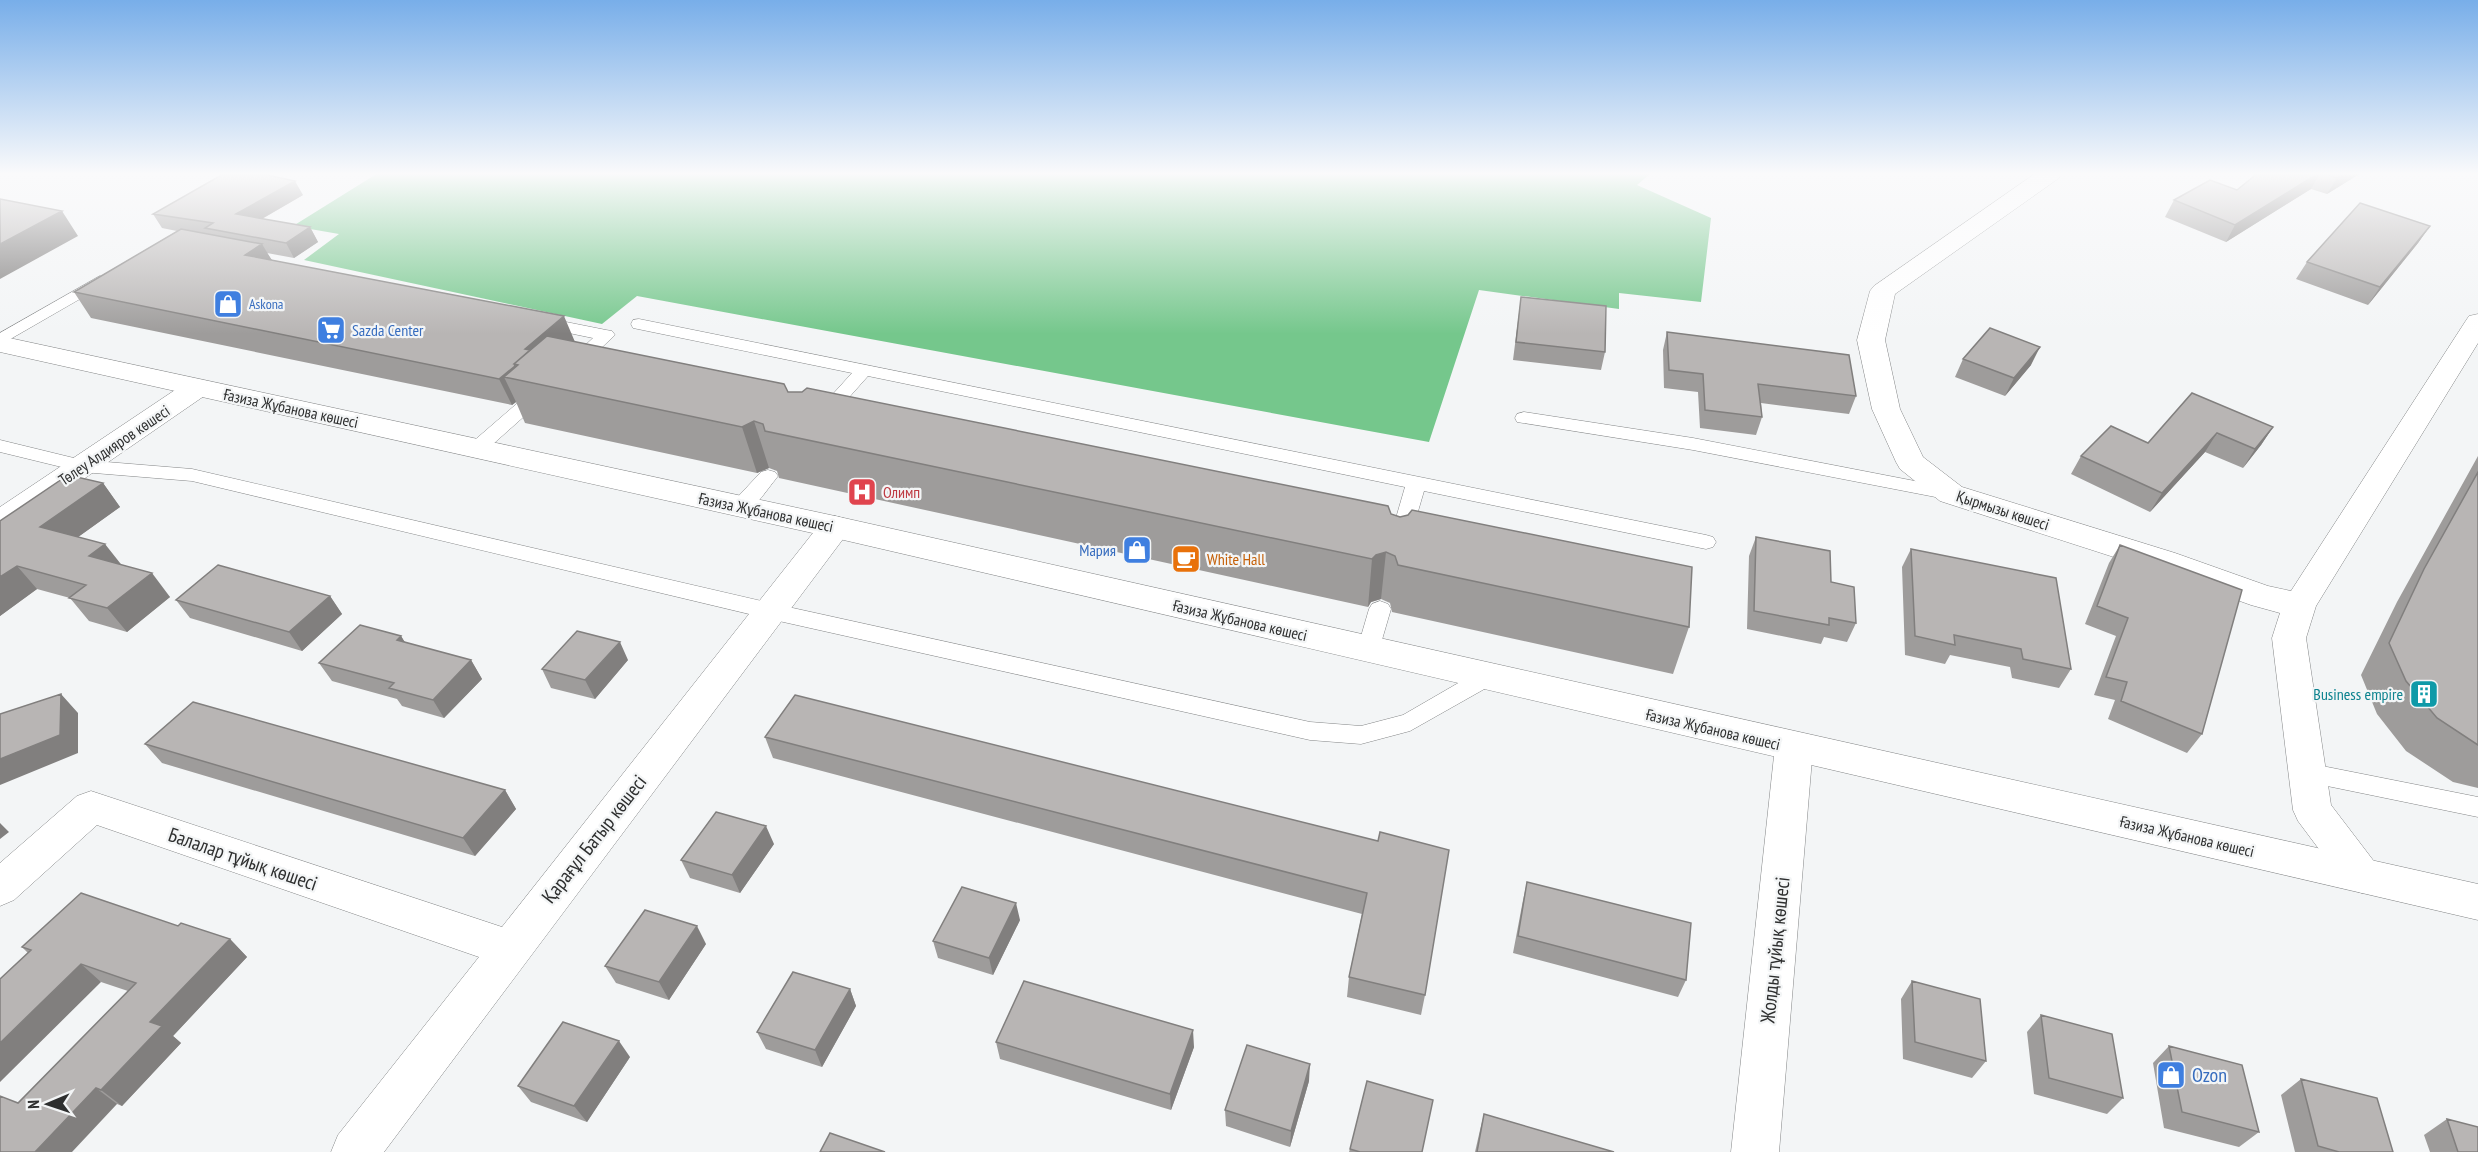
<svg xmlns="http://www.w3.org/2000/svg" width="2478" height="1152" font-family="'PT Sans Narrow',sans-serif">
<rect width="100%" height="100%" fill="#f3f5f6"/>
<path fill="#75c78c" d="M378 173H1651L1637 185 1711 218 1701 302 1619 293V309L1479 290 1429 442 637 296 602 324 304 260 339 234 293 226Z"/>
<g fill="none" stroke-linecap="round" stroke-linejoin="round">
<g stroke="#848687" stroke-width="1">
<path id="lane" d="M100 276 106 278 108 281 106 284 0 345V333Z
M541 317 606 330 612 331 615 335 580 368H568L565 364 593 338 535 326 533 322 535 318Z
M639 319 1706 535 1713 537 1716 542 1713 547 1706 549 1424 491 1409 542 1406 547 1399 549 1392 547 1389 542 1405 487 868 376 829 420H815L813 416 852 373 633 328 631 324 633 320Z
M541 387 547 388 550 392 547 396 483 453H469L467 449 469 445 535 388Z
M1524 412 1693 438 1951 488 1958 489 1961 494 1958 499 1951 500 1693 450 1517 422 1515 418 1517 414Z
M0 440 82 460 192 469 770 603 1310 722 1361 726 1403 715 1479 671 1487 669 1495 671 1498 677 1495 683 1410 731 1361 744 1310 740 770 619 192 481 82 472 0 452Z
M768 470 775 472 778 476 775 480C764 493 751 517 733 512L730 507 733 502 761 472Z
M1380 601 1388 604 1391 609 1379 650 1376 656 1368 658 1360 656 1357 650 1369 609 1372 604Z
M2307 763 2478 797V817L2298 780 2295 773 2298 766Z"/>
</g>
<g stroke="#848687" stroke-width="1">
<path id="street" d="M2036 173H2062L2059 178 1895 294 1885 340 1900 409 1923 457 1962 487 2175 553 2268 586 2291 591 2465 322 2469 316 2478 314V343L2316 606 2306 638 2331 805 2376 864 2382 876 2376 888 2362 893 2348 888 2298 821 2293 810 2272 638 2280 613 2251 605 2151 569 1940 501 1900 469 1896 462 1872 409 1857 340 1870 291 1874 286Z
M197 380 207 382 211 388 207 394 11 529 0 533V507L187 382Z
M835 516 846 519 851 527 846 535 384 1152H331L338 1135 479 957 97 825 14 900 0 906V863L77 796 91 791 502 927 824 519Z
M1794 732 1807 737 1813 747 1779 1152H1731L1775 747 1781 737Z"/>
</g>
<g stroke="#848687" stroke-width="1">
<path id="secondary" d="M0 336 835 516 2478 884V920L835 538 0 352Z"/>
</g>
<use href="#lane" fill="#fff" fill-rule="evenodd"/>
<use href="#street" fill="#fff" fill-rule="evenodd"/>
<use href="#secondary" fill="#fff" fill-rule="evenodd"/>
</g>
<path fill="#9e9c9b" d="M2258 173H2361L2327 194 2311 189 2226 242 2165 217 2174 200 2237 190Z
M303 195 262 219 310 227 318 242 294 258 267 253 272 260 575 342 788 392 1391 514 1689 627 1673 674 1392 612 1390 603 1381 599 1371 602 1368 607 779 478 777 471 769 468 757 473 525 423 516 402 512 405 91 318 74 292 177 231 162 228 153 214Z
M2430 226 2418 243 2368 305 2296 279 2307 262Z
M1521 297 1605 352 1601 370 1513 360Z
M1667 332 1856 396 1849 414 1761 403 1762 417 1756 435 1700 428 1698 392 1664 388 1663 350Z
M1963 359 2031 365 2005 396 1955 377Z
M2273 427 2261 445 2243 468 2205 452 2150 512 2071 474 2081 456 2148 443Z
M2478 456V788L2453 782 2406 751 2377 714 2361 675 2397 602Z
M103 483 120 507 78 537 170 597 127 632 89 621 70 598 37 589 0 616V521Z
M1756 537 1831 582 1856 623 1847 642 1824 637 1821 644 1747 629 1749 556Z
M2120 545 2202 734 2187 753 2108 719 2115 700 2094 695 2116 636 2085 624 2109 563Z
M1911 549 2071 669 2059 688 2012 678 2010 667 1950 655 1945 664 1905 655 1902 567Z
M330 596 342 614 302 651 190 618 176 600Z
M401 636 405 643 471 660 482 679 444 718 402 706 397 699 332 681 319 663Z
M628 660 595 699 551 688 542 669Z
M765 737 1378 841 1425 995 1421 1015 1347 997 1349 977 1362 914 773 758Z
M145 744 505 790 516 809 475 856 162 763Z
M774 844 740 893 690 878 681 860Z
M1527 882 1686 980 1678 997 1513 953 1523 900Z
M1020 920 993 975 938 958 933 941Z
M178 926 230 939 247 957 173 1036 181 1043 122 1106 117 1104 18 1103 128 991 101 982 28 953 22 947Z
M706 944 669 1000 616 983 605 966Z
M1912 981 1986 1061 1972 1078 1903 1059 1901 999Z
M850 989 856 1006 822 1067 766 1049 757 1032Z
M2041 1015 2123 1098 2107 1114 2034 1094 2027 1032Z
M996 1042 1194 1047 1171 1110 1000 1059Z
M2169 1046 2259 1132 2239 1147 2164 1128 2153 1063Z
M630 1057 587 1122 531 1102 518 1086Z
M2301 1079 2393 1152H2295L2281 1095Z
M1309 1081 1290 1147 1226 1126 1225 1110Z
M1484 1114 1614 1152H1475L1480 1130Z
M2447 1119 2478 1152H2430L2424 1135Z
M1350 1149 1422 1152H1349Z"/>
<path fill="#817f7e" d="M2320 173 2311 189 2226 242 2235 225Z
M2345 173H2361L2327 194 2337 178Z
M295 181 303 195 244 229 236 214Z
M62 211 78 236 0 279V244Z
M2430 226 2418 243 2368 305 2380 287Z
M310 227 318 242 294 258 286 243Z
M262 244 277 269 245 255Z
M564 316 575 342 527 356 525 349Z
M2040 347 2031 365 2005 396 2014 378Z
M515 366 521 380 504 377 516 402 512 405 499 379Z
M754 421 769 468 757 473 742 427Z
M2273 427 2261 445 2243 468 2255 449Z
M2217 433 2205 452 2150 512 2162 493Z
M103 483 120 507 60 550 40 527Z
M105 544 124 568 89 556Z
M1386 552 1381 599 1371 602 1368 607 1372 559 1376 555Z
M17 566 37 589 0 616V577Z
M152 573 170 597 127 632 107 608Z
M330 596 342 614 302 651 289 632Z
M401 636 413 655 397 640Z
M620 642 628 660 595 699 585 680Z
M471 660 482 679 444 718 433 700Z
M61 694 78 713V753L0 785V759Z
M505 790 516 809 475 856 463 838Z
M0 823 9 832 0 839Z
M766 826 774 844 740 893 732 875Z
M1016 903 1020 920 993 975 989 958Z
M697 926 706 944 669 1000 659 982Z
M230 939 247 957 173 1036 181 1043 122 1106 101 1090 150 1022Z
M81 964 101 982 0 1082V1043Z
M850 989 856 1006 822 1067 815 1050Z
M1193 1030 1194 1047 1171 1110 1170 1094Z
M619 1041 630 1057 587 1122 574 1106Z
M1310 1064 1309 1081 1290 1147 1291 1131Z
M96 1088 117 1104 72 1152H35Z"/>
<path fill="#b8b5b4" stroke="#817f7e" stroke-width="1.5" d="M225 173H258L295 181 236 214 310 227 286 243 205 228 213 223 153 214Z
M2258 173H2319L2235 225 2174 200 2210 180 2237 190Z
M2323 173H2345L2337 178Z
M0 199 62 211 0 244Z
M2360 203 2430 226 2380 287 2307 262Z
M181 229 262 244 245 255 564 316 525 349 530 350 514 364 515 366 499 379 74 292Z
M1521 297 1606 306 1605 352 1516 342Z
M1990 328 2040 347 2014 378 1963 359Z
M1667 332 1849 355 1856 396 1758 384 1762 417 1705 410 1703 374 1669 370Z
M547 336 784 384 788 392H802L807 388 1388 506 1391 514 1400 517 1408 515 1412 510 1692 567 1689 627 1398 565 1395 556 1386 552 1376 555 1372 559 765 431 763 424 754 421 742 427 504 377 518 365 514 364Z
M2192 393 2273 427 2255 449 2217 433 2162 493 2081 456 2111 426 2148 443Z
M2478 472V745L2437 718 2406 681 2389 643 2424 569Z
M68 475 103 483 40 527 105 544 89 556 152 573 107 608 69 598 86 585 17 566 0 577V521Z
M1756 537 1830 551 1831 582 1854 587 1856 623 1829 618V625L1754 611Z
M2120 545 2242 590 2202 734 2121 701 2127 682 2106 677 2128 618 2097 606Z
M1911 549 2056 578 2071 669 2023 659 2021 649 1954 635 1955 645 1915 636Z
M218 565 330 596 289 632 176 600Z
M360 625 401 636 397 640 471 660 433 700 389 688 394 683 319 663Z
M577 631 620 642 585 680 542 669Z
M61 694 60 735 0 759V714Z
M795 695 1378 841 1380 832 1449 850 1425 995 1349 977 1367 893 765 737Z
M193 702 505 790 463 838 145 744Z
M716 812 766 826 732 875 681 860Z
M1527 882 1691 923 1686 980 1518 936Z
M962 887 1016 903 989 958 933 941Z
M81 893 178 926 181 923 230 939 150 1022 162 1026 101 1090 96 1088 35 1152H0V1096L18 1103 136 983 81 964 0 1043V979L31 950 22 947Z
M645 910 697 926 659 982 605 966Z
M793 972 850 989 815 1050 757 1032Z
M1024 981 1193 1030 1170 1094 996 1042Z
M1912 981 1980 999 1986 1061 1915 1042Z
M2041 1015 2112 1034 2123 1098 2049 1078Z
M563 1022 619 1041 574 1106 518 1086Z
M1247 1045 1310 1064 1291 1131 1225 1110Z
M2169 1046 2242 1065 2259 1132 2182 1112Z
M2301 1079 2377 1098 2393 1152H2339L2318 1146Z
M1367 1081 1433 1100 1422 1152H1360L1350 1149Z
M1484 1114 1614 1152H1477Z
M2447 1119 2478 1127V1152H2458Z
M830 1133 885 1152H820Z"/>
<linearGradient id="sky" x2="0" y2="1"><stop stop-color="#78aee9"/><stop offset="0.52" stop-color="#fafafb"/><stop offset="1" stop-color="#fafafb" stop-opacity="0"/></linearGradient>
<rect width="2478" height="334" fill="url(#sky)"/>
<defs>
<g id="shop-square" transform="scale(1.5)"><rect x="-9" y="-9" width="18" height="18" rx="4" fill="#3f7fe0" stroke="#f3f5f6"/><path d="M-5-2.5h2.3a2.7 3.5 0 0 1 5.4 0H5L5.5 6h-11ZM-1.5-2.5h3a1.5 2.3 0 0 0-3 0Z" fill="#fff"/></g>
<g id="supermarket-square" transform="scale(1.5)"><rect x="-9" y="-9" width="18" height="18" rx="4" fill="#3f7fe0" stroke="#f3f5f6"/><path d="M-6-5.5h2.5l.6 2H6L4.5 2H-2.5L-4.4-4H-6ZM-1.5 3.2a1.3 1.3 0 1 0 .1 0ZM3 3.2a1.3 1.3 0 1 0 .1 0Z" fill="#fff"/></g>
<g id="hospital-square" transform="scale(1.5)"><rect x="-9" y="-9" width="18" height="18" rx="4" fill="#e0444e" stroke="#f3f5f6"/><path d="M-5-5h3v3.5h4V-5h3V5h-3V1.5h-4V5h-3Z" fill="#fff"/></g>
<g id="cafe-square" transform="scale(1.5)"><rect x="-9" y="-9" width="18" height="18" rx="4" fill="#e8710a" stroke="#f3f5f6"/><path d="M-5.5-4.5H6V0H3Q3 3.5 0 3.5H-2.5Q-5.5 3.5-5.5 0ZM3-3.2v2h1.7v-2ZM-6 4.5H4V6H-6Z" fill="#fff"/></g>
<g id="building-square" transform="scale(1.5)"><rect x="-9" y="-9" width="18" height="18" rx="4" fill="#0f9aa8" stroke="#f3f5f6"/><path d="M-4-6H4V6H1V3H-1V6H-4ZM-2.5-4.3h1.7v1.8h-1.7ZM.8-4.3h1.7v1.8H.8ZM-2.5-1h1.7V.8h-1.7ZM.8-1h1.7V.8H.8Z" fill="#fff"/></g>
</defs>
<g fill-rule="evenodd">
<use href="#shop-square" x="228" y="304"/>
<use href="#supermarket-square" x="331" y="330"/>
<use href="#hospital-square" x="862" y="492"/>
<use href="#shop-square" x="1137" y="550"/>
<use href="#cafe-square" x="1186" y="559"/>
<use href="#building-square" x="2424" y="694"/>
<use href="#shop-square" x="2171" y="1075"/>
</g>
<g text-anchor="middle" stroke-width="4.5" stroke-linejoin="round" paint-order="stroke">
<g font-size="14" fill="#366cbe" stroke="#f3f5f6" text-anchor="start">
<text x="249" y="309">Askona</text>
</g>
<g font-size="16" fill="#366cbe" stroke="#f3f5f6" text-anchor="start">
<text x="352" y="336">Sazda Center</text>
<text x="1116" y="556" text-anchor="end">Мария</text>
</g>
<g font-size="16" fill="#2e2f2f" stroke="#f3f5f6">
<text transform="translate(291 408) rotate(12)" y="6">Ғазиза Жұбанова көшесі</text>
<text transform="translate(114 445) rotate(-34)" y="6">Төлеу Алдияров көшесі</text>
<text transform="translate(2003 510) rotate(18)" y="6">Қырмызы көшесі</text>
<text transform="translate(766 512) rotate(12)" y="6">Ғазиза Жұбанова көшесі</text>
<text transform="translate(1240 620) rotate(13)" y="6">Ғазиза Жұбанова көшесі</text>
<text transform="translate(1713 729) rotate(13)" y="6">Ғазиза Жұбанова көшесі</text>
<text transform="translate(2187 836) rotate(13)" y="6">Ғазиза Жұбанова көшесі</text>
</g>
<g font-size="16" fill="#be3a42" stroke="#f3f5f6" text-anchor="start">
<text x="883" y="498">Олимп</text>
</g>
<g font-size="16" fill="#c56008" stroke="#f3f5f6" text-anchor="start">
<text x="1207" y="565">White Hall</text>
</g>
<g font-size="16" fill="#0d838f" stroke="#f3f5f6" text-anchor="end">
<text x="2403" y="700">Business empire</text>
</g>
<g font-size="20" fill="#2e2f2f" stroke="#f3f5f6">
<text transform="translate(594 839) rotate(-52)" y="7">Қарағұл Батыр көшесі</text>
<text transform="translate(243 859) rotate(19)" y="7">Балалар тұйық көшесі</text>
<text transform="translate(1775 950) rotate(-84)" y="7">Жолды тұйық көшесі</text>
</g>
<g font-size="20" fill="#366cbe" stroke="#f3f5f6" text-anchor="start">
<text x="2192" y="1082">Ozon</text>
</g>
</g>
<g transform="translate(48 1104) rotate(268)" stroke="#f3f5f6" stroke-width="4.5" paint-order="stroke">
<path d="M0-4.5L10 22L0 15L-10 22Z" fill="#2e2f2f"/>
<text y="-9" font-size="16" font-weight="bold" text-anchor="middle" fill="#2e2f2f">N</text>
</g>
</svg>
